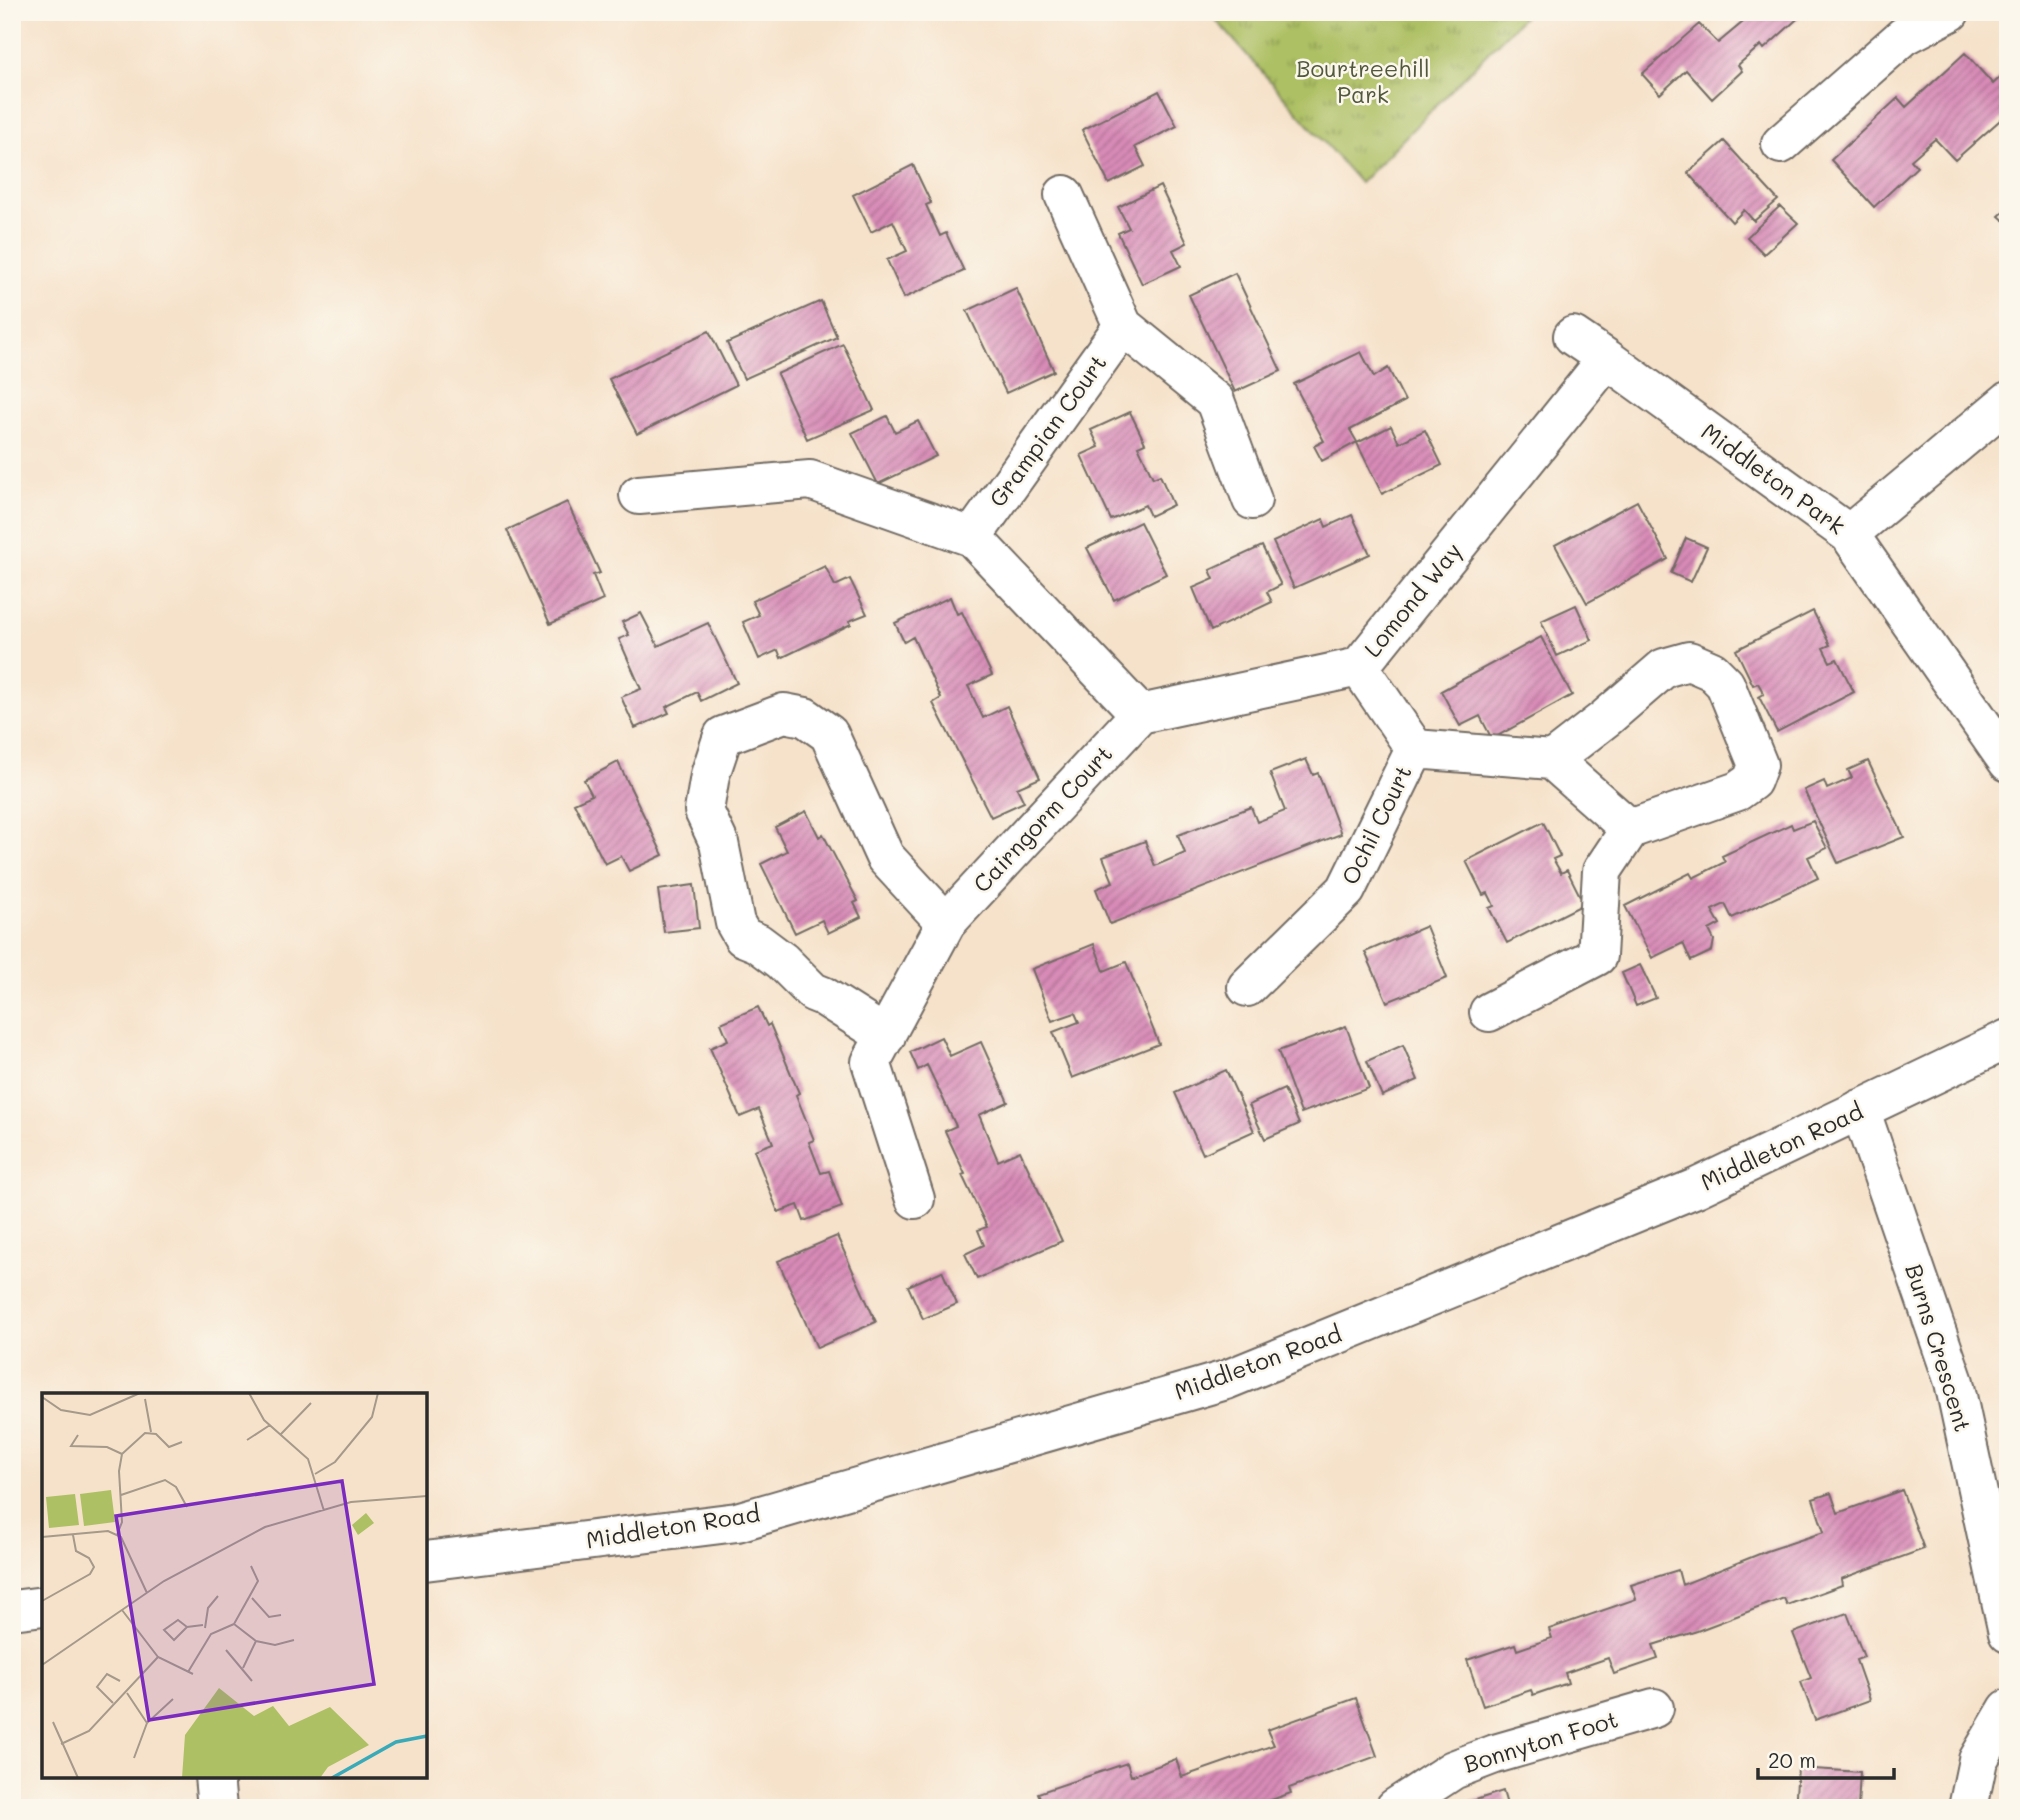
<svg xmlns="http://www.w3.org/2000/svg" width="2020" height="1820" font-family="Mali,sans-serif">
<defs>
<pattern id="grass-tufts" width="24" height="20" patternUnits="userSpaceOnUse" patternTransform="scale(1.75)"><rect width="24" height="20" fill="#adc064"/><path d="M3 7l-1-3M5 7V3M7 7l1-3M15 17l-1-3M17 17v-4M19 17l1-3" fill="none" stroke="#8d9c53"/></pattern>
<pattern id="building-hatch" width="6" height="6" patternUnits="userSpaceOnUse" patternTransform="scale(1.75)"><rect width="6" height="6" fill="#d88bb7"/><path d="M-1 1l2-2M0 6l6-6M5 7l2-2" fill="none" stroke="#af7295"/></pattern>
</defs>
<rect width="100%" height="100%" fill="#fbf7ec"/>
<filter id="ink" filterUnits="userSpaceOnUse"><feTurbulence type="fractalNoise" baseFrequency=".0143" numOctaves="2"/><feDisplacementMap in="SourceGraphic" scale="14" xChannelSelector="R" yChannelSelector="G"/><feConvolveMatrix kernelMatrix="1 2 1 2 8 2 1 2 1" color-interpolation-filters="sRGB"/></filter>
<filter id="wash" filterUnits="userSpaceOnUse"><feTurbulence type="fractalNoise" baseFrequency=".00686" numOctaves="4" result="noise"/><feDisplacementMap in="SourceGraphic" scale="28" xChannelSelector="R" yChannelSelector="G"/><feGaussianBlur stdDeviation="1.57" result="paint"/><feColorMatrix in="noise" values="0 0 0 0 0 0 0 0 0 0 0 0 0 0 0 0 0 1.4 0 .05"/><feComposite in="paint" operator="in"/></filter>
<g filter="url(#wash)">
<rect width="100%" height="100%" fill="#f6e2ca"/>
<path fill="url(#grass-tufts)" stroke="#6c7648" stroke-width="2" d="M1209 12H1528L1360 183Z"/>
<g id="blocks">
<path fill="url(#building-hatch)" d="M1735 12H1805L1764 49 1761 45 1738 65 1742 71 1712 99 1686 70 1660 94 1642 74 1699 24 1718 43 1743 22Z
M1965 53 1993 84 2008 70V113L1955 160 1935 139 1911 160 1917 167 1874 207 1831 160 1898 98 1906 107Z
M1159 91 1177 126 1135 147 1145 166 1109 184 1082 130Z
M1724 141 1778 200 1754 221 1744 210 1732 222 1688 173Z
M913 165 931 203 926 205 940 236 946 233 964 271 904 298 887 260 907 251 893 221 871 232 853 195Z
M1160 186 1187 243 1173 250 1181 266 1142 284 1118 233 1129 228 1118 207Z
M1780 206 1798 223 1764 254 1747 237Z
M2008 208V224L1999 216Z
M1235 273 1281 371 1235 392 1189 295Z
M1016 288 1054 371 1006 393 967 311Z
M821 301 837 337 744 379 727 343Z
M709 331 736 385 637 434 609 379Z
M843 344 874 410 807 439 777 374Z
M1361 352 1374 377 1388 368 1405 401 1350 430 1357 442 1322 461 1314 446 1324 441 1294 384Z
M1130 412 1145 443 1138 446 1153 478 1160 475 1173 505 1150 516 1145 505 1111 520 1081 455 1099 447 1091 430Z
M887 416 895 432 918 421 936 456 878 484 852 433Z
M1391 426 1399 443 1425 430 1442 465 1382 494 1357 443Z
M1637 501 1668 559 1587 603 1555 545Z
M567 502 600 573 593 575 603 600 550 624 507 530Z
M1352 515 1370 554 1294 588 1273 542 1323 519 1326 527Z
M1140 522 1166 574 1114 600 1087 548Z
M1686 538 1707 547 1691 582 1671 573Z
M1262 546 1281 585 1267 592 1272 602 1211 631 1193 588 1214 579 1210 570Z
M825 566 835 586 850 579 867 614 849 621 851 624 781 658 778 650 759 659 743 622 759 615 752 601Z
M950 597 957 614 962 612 992 675 968 686 983 718 1007 706 1040 778 1017 788 1024 802 991 817 933 703 941 698 913 637 904 642 895 623Z
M1576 605 1592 640 1557 656 1541 621Z
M1813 611 1830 645 1823 648 1830 662 1837 659 1854 692 1777 732 1759 697 1764 694 1758 683 1753 685 1736 650Z
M641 613 658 646 708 623 737 683 701 701 697 692 666 707 669 713 635 728 621 697 641 689 619 639 629 635 622 622Z
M1541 637 1572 695 1492 739 1480 716 1460 726 1441 691Z
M1306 759 1313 775 1318 773 1341 834 1110 924 1096 889 1113 882 1103 857 1145 841 1155 866 1185 853 1178 835 1251 807 1257 822 1285 811 1270 773Z
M1868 761 1904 837 1838 863 1804 790 1824 781 1827 789 1852 778 1848 770Z
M618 762 663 855 629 871 621 856 605 864 574 803 592 795 584 780Z
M806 811 819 837 823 834 858 901 854 903 861 917 828 933 822 920 795 933 761 864 787 851 775 827Z
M1813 821 1827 848 1808 857 1818 878 1732 918 1725 904 1712 910 1720 924 1709 930 1714 940 1712 951 1691 961 1683 943 1652 958 1625 906 1690 873 1693 878 1725 862 1722 856 1791 824 1793 829Z
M1543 822 1560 856 1553 859 1561 873 1567 870 1584 904 1507 943 1489 908 1494 906 1491 899 1488 893 1483 895 1466 861Z
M694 885 699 928 664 932 658 890Z
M1426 926 1447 978 1387 1002 1365 952Z
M1094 944 1104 971 1126 962 1159 1044 1072 1078 1053 1032 1079 1022 1075 1013 1052 1021 1032 969Z
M1640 965 1656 998 1636 1006 1622 973Z
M758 1007 767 1026 770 1024 799 1093 796 1095 814 1140 809 1142 821 1173 829 1171 842 1207 804 1221 798 1205 778 1212 754 1150 773 1143 759 1109 740 1117 710 1048 728 1040 721 1023Z
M1346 1026 1369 1088 1301 1113 1278 1051Z
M941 1037 950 1056 981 1042 1008 1102 979 1115 998 1161 1020 1151 1062 1241 977 1279 965 1254 984 1245 978 1230 987 1227 962 1175 965 1174 945 1131 956 1126 927 1065 918 1070 910 1052Z
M1403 1045 1418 1080 1382 1096 1367 1061Z
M1226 1070 1254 1131 1203 1154 1175 1093Z
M1284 1089 1299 1124 1265 1139 1249 1105Z
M837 1236 876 1322 817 1348 778 1261Z
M942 1271 957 1304 923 1319 908 1286Z
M1902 1490 1924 1549 1841 1579 1842 1585 1787 1605 1784 1598 1697 1631 1653 1645 1658 1659 1614 1674 1608 1658 1565 1673 1568 1683 1533 1695 1531 1690 1483 1706 1467 1660 1515 1644 1517 1650 1552 1638 1549 1629 1636 1599 1631 1585 1678 1570 1682 1585 1767 1551 1824 1532 1813 1499 1831 1493 1838 1513Z
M1847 1613 1864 1657 1856 1660 1870 1700 1815 1720 1801 1682 1811 1678 1793 1633Z
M1356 1698 1377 1756 1289 1788 1291 1793 1249 1808H1028L1042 1802 1038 1793 1127 1763 1131 1776 1176 1759 1182 1777 1274 1745 1267 1730Z
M1798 1768 1860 1772 1858 1808H1795Z
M1503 1791 1508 1808H1454V1807Z"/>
</g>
</g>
<g filter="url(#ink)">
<use href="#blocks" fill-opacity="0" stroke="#726b63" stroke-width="2"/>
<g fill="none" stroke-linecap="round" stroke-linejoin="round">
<g stroke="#726b63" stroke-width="42">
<path id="minor" d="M1781 144 1904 36 1950 12
M1064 195 1123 326 1215 401 1252 500
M1573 336 1607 359 1849 534 2008 762
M639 495 810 480 972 537 1140 714
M1849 534 2008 401
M972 537 1123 326
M1140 714 1359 667 1607 359
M1415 749 1552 760 1606 718 1664 668 1689 661 1712 671 1725 684 1758 765 1752 781 1738 791 1630 829 1552 760
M1247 987 1346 890 1415 749 1359 667
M1489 1012 1597 956 1602 871 1630 829
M886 1036 823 996 813 992 782 961 758 943 743 937 735 923 719 843 704 811 710 775 723 736 784 713 805 717 829 734 885 857 946 923
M1860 1109 1954 1382 2008 1633
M915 1199 871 1062 946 923 1140 714
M214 1776 217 1808
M1395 1808 1453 1770 1495 1754 1654 1708
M1968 1808 1978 1760 2008 1709"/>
</g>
<g stroke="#726b63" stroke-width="42">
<path id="major" d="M425 1561 737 1522 1226 1380 1696 1188 2008 1039
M12 1610 44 1606"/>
</g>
<use href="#minor" stroke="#fff" stroke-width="38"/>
<use href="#major" stroke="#fff" stroke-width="38"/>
</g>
</g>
<g text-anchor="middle" stroke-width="5" stroke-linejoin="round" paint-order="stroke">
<g font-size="23" fill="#52583c" stroke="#fbf7ec">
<text x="1363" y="77">Bourtreehill<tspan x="1363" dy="26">Park</tspan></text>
</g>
<g font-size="23" fill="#2b2b2b" stroke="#fbf7ec">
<text transform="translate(1048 431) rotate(-54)" y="8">Grampian Court</text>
<text transform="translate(1773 479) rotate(36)" y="8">Middleton Park</text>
<text transform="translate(1413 600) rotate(-51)" y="8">Lomond Way</text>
<text transform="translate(1043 819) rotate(-47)" y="8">Cairngorm Court</text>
<text transform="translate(1377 825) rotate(-64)" y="8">Ochil Court</text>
<text transform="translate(1782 1147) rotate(-25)" y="8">Middleton Road</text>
<text transform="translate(1938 1348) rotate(73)" y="8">Burns Crescent</text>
<text transform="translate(1258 1363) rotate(-20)" y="8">Middleton Road</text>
<text transform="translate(673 1527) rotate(-9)" y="8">Middleton Road</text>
<text transform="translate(1541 1742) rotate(-17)" y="8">Bonnyton Foot</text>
</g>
</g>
<g transform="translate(42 1393)">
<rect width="385" height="385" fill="#f6e2ca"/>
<path d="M177 295 212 323 231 313 247 333 288 314 327 352 286 374 278 385H140L143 342Z" fill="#adc064"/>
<path d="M69 97 73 129 42 133 38 101ZM33 101 37 132 7 135 4 104ZM324 120 332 130 316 142 310 132Z" fill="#adc064"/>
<path fill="none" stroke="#3aaab8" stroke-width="3.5" d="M290 385 354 349 385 343"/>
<path fill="none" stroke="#a5998a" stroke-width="2" d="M207 0 222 27 266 66 282 118M0 4 19 17 48 22 98 0M103 6 109 39M239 41 269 10M36 42 29 53 65 54 80 61M205 47 228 32M273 81 293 69 330 24 336 0M79 102 123 87 134 94 145 114M75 142 80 129 77 78 80 61 103 40 114 41 127 54 140 49M0 144 66 138 79 144 105 200M210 205 227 224 239 222M0 208 48 181 52 174 47 165 34 158 31 142M80 217 116 264 151 281M192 231 214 248 233 252 252 247M192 231 216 188 209 173M145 234 136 227 122 237 132 247 145 234 161 232M163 235 166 215 176 203M184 257 210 288M0 272 122 188 223 134 309 109 385 103M201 275 214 248M146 279 169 241 192 231M85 300 105 330M71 310 55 294 65 281 78 288M11 329 36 385M19 351 47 338 116 264M92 365 105 330 131 306"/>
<path fill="#7b2cbf" fill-opacity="0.15" stroke="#7b2cbf" stroke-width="3.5" d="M300 88 332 291 107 327 74 123Z"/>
<rect width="385" height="385" fill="none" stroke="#2b2b2b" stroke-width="3.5"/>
</g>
<rect width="2020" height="1820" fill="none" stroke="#fbf7ec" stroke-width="42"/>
<path d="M1758 1768v10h136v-10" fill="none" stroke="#2b2b2b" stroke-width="3.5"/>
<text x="1768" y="1768" font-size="21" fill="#2b2b2b" stroke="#fbf7ec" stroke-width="5" paint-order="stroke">20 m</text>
</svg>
